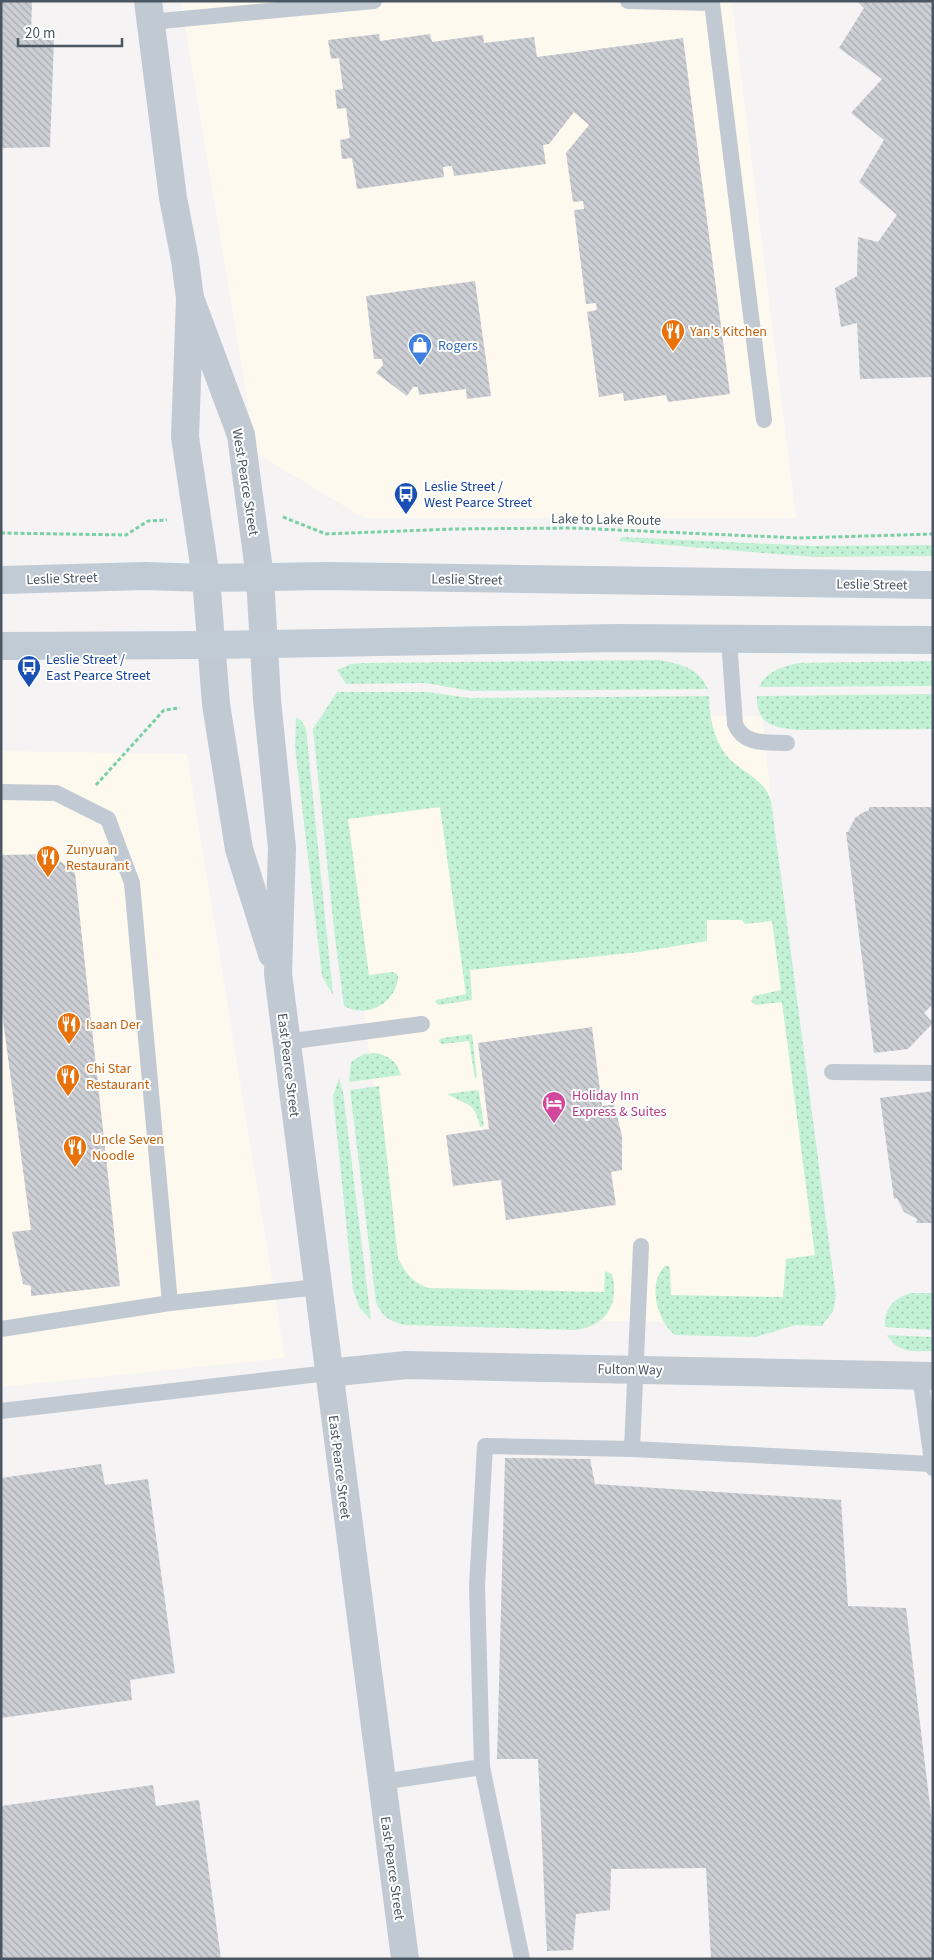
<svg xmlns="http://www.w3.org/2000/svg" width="934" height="1960" font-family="'Source Sans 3',sans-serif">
<defs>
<pattern id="green-dots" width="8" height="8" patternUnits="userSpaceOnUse" patternTransform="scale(1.25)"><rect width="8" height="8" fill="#c3f1d5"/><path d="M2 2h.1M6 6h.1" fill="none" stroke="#a0c6b0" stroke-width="1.8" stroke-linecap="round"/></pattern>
<pattern id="building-back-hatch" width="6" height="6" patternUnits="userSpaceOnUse" patternTransform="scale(1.25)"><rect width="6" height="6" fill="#cdcfd5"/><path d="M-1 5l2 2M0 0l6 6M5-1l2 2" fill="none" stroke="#a8abb0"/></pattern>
</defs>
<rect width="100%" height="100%" fill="#f5f3f3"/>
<path fill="#fdf9ef" d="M181 1H732L796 518H364L256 453Z
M324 714 762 716 829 1324 405 1318Z
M1 751 187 754 285 1358 1 1387Z"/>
<path fill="url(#green-dots)" d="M622 537 814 546 933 545V556L814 557 619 541Z
M659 660C680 664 698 667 708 689L471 691 425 683 346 684 337 670 351 664 364 663Z
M933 661V686L759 687C767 671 781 667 798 663Z
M337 692H427L470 698 709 696C709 720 716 748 734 763 749 776 765 781 771 801L836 1296 833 1311 822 1326 795 1325 756 1337 675 1335C657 1321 647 1283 665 1266H669L670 1270 671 1295 783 1297 786 1259 815 1255 782 1002 756 1005 751 1001 754 996 781 990 772 921 745 924 742 920H707V941L639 952 470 970 472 1000 439 1005 435 1002 436 1000 466 994 440 807 348 819 369 975 392 972 396 973 398 976C397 1003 367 1019 344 1006L335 938 313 729Z
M933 694V729L798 730C772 727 757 725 757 696Z
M296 718 301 720 306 729 333 995 322 976 295 747Z
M472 1034 477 1076 475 1079 469 1041 443 1044 440 1043 439 1040 442 1038Z
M375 1053C389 1055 397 1062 401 1075L349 1082 351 1062 364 1054Z
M339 1078 343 1092 371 1320 359 1307 353 1289 333 1096Z
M379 1086 398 1258C406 1274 411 1281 428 1288L604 1292 605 1271 612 1274C620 1304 606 1327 574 1330L406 1325C390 1322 382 1317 376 1302L350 1090Z
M476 1090 479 1091V1093L484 1126 480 1127C475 1101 466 1105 447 1094Z
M911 1293H933V1330L885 1327C884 1308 894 1298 911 1293Z
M887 1335 933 1337V1351C912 1351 899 1354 887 1335Z"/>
<path fill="url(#building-back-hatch)" d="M1 1H32L31 37 54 40 50 147 1 148Z
M857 1H933V377L860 379 857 323 841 327 835 288 857 276 858 237 878 242 897 215 859 182 884 140 851 113 882 79 839 48 864 8Z
M379 34 380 41 430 34 432 42 483 35 484 43 534 37 537 57 683 38 730 394 668 402 666 395 624 401 623 393 599 397 587 312 597 310 596 303 586 304 574 210 584 209 583 201 573 202 566 153 589 125 574 112 549 144 543 145 546 164 454 176 452 166 443 167 444 177 357 189 352 158 342 159 340 140 350 138 346 108 337 109 335 90 343 89 339 58 331 59 328 40Z
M475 281 491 396 467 399 466 389 419 395 418 387H413L407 396 376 373 383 365 382 359H374L366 296Z
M869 807H933V1004L924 1013 933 1023 908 1049 874 1053 846 832H848L855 818 862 813 869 810Z
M51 854 75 873 120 1286 31 1296V1286L23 1284 12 1232 31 1230 1 1005V855Z
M592 1027 602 1106 614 1104 622 1136V1170L611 1172 616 1205 506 1220 501 1180 453 1186 446 1135 489 1129 478 1043Z
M933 1091V1223H916L917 1219 904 1212 897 1198 894 1199 880 1098Z
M505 1458 590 1459 595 1484 841 1500 848 1606 906 1608 933 1830V1959H711L706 1868 611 1869 610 1910 576 1914 573 1950 547 1951 538 1759H497Z
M101 1464 105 1485 148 1479 175 1673 130 1680 132 1700 1 1718V1478Z
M153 1785 156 1806 199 1800 221 1959H1V1806Z"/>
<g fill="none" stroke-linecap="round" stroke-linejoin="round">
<path stroke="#7ad0a6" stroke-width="3" stroke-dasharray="4 2.5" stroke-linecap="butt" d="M283 517 326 534 453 529 573 528 799 538 933 534
M1 533 126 535 148 521 167 520
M96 785 164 710 180 708"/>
<path stroke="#c1cad2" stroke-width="16" d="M628 1 712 3 764 420
M150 22 374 1
M729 639 735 724C744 746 767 742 787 743
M1 792 56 793 108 819 132 883 170 1303
M286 1042 422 1024
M832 1072 933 1073
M1 1329 170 1303 318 1287
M920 1376 933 1468
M1 1411 328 1373
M632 1449 932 1464
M482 1767 477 1586 485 1446 632 1449 641 1246
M382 1782 482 1767 522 1959"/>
<path stroke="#c1cad2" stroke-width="28" d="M148 1 173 198 185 260 190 298 185 437 206 578 216 704 239 849 272 954
M190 298 241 435 248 489 260 577 267 700 282 848 278 974 405 1959
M328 1373 406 1365 933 1376"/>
<path stroke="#c1cbd6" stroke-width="28" d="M1 580 145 576 206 578 325 576 933 585
M1 646 211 645 617 638 933 640"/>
</g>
<defs>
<g id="restaurant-pin" transform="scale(1.25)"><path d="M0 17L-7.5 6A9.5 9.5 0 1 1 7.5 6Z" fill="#e8710a" stroke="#fff"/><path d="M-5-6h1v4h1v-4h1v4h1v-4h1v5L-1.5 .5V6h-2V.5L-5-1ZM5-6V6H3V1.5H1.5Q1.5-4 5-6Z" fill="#fff"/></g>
<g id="shop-pin" transform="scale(1.25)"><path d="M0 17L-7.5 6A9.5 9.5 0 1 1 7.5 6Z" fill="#3f7fe0" stroke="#fff"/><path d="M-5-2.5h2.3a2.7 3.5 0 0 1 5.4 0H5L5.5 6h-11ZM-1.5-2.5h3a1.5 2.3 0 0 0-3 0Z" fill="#fff"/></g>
<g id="bus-pin" transform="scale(1.25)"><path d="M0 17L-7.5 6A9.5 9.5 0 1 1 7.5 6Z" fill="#1a4fb4" stroke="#fff"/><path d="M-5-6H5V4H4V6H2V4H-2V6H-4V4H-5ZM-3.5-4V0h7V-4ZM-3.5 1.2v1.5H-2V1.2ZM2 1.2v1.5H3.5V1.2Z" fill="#fff"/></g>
<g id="hotel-pin" transform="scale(1.25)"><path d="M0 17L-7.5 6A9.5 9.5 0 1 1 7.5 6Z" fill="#d1479c" stroke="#fff"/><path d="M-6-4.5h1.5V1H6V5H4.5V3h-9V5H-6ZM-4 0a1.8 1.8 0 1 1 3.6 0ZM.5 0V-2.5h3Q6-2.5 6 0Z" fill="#fff"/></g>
</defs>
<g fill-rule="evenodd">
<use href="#restaurant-pin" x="673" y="331"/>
<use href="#shop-pin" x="420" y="345"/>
<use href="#bus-pin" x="406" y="494"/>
<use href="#bus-pin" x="29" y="667"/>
<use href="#restaurant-pin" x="48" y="857"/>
<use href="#restaurant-pin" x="69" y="1024"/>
<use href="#restaurant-pin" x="68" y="1076"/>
<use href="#hotel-pin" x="554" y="1103"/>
<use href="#restaurant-pin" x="75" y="1147"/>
</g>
<g text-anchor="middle" stroke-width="4" stroke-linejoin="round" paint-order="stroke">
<g font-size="14" fill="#c56008" stroke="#fff" text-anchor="start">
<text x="690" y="336">Yan's Kitchen</text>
<text x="66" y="854">Zunyuan<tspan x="66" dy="16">Restaurant</tspan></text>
<text x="86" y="1029">Isaan Der</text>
<text x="86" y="1073">Chi Star<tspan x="86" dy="16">Restaurant</tspan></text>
<text x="92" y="1144">Uncle Seven<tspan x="92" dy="16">Noodle</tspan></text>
</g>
<g font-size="14" fill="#366cbe" stroke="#fff" text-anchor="start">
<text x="438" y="350">Rogers</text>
</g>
<g font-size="14" fill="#4a5661" stroke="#fff">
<text transform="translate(246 482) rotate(81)" y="5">West Pearce Street</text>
<text transform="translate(606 519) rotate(1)" y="5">Lake to Lake Route</text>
<text transform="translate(62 578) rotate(-2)" y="5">Leslie Street</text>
<text transform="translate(467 579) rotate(1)" y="5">Leslie Street</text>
<text transform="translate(872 584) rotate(1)" y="5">Leslie Street</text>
<text transform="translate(289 1065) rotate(83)" y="5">East Pearce Street</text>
<text transform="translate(630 1369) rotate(1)" y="5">Fulton Way</text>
<text transform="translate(340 1467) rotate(83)" y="5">East Pearce Street</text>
<text transform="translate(393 1868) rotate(82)" y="5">East Pearce Street</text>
</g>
<g font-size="14" fill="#164399" stroke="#fff" text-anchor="start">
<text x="424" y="491">Leslie Street /<tspan x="424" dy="16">West Pearce Street</tspan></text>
<text x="46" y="664">Leslie Street /<tspan x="46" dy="16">East Pearce Street</tspan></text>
</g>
<g font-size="14" fill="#b23c85" stroke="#fff" text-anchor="start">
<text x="572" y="1100">Holiday Inn<tspan x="572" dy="16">Express &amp; Suites</tspan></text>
</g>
</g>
<rect width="934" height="1960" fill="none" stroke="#4a5661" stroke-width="5"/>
<path d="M18 38v8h104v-8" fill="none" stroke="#4a5661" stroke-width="2.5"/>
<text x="25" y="38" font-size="15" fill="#4a5661" stroke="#ffffff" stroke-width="4" paint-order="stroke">20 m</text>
</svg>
